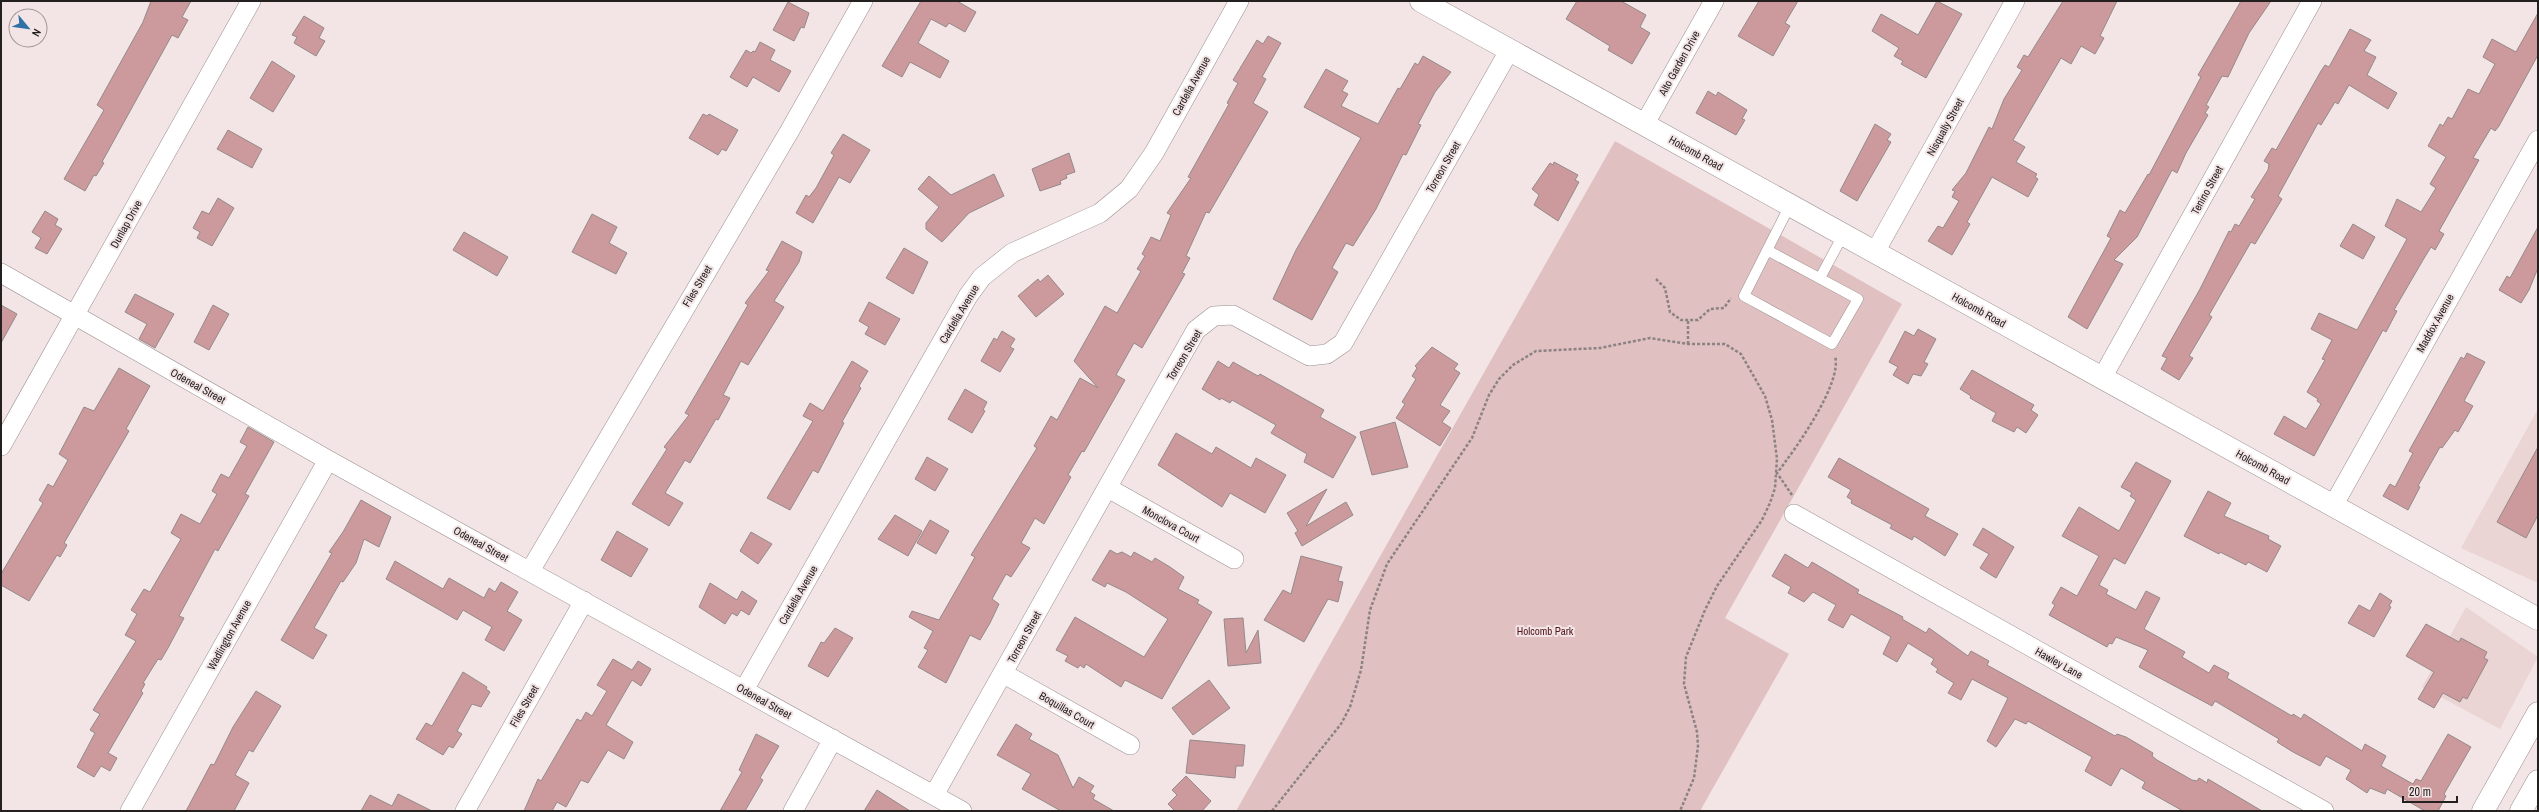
<svg xmlns="http://www.w3.org/2000/svg" width="2539" height="812" font-family="'Archivo Narrow',sans-serif">
<rect width="100%" height="100%" fill="#f3e5e5"/>
<path fill="#ead4d4" d="M2538 409V583L2461 548Z
M2466 607 2538 657 2500 729 2422 687Z"/>
<path fill="#e1c0c1" d="M1615 141 1902 304 1725 618 1789 654 1700 811H1236Z"/>
<path fill="#cc9a9c" stroke="#958989" d="M151 1H191L182 17 188 20 178 38 172 35 102 162 104 163 96 176 94 175 85 191 64 179 104 110 97 105 143 22Z
M921 1H957L976 12 965 32 949 23 946 27 931 19 918 43 949 61 940 78 910 62 902 77 882 66Z
M1577 1H1621L1646 15 1640 27 1650 33 1632 64 1608 50 1610 46 1566 19Z
M1759 1H1798L1785 23 1790 26 1773 56 1738 36Z
M1937 1 1962 14 1926 78 1901 64 1903 61 1894 56 1899 48 1872 31 1881 14 1918 35Z
M2063 1H2117L2100 36 2104 38 2095 54 2081 46 2071 64 2061 58 2013 140 2025 147 2016 162 2037 174 2035 177 2038 179 2028 197 1992 177 1967 222 1970 224 1952 255 1928 241 1938 226 1943 228 1959 201 1952 197 1955 191 1952 190 1966 173 1989 127 1992 129 2004 99 2022 70 2017 67 2024 55 2028 57Z
M2241 1H2271L2249 33 2228 77 2222 76 2206 105 2209 107 2205 113 2208 115 2186 153 2177 173 2172 170 2137 237 2114 260 2123 264 2087 329 2068 317 2111 238 2107 236 2120 210 2125 213 2148 174 2149 175 2201 77 2198 75Z
M788 2 809 13 804 28 801 27 794 41 773 30Z
M2538 13V55L2499 126 2495 131 2491 128 2473 158 2479 160 2439 231 2444 234 2435 250 2431 247 2423 260 2394 310 2397 311 2386 332 2383 330 2314 456 2274 434 2284 416 2306 429 2321 404 2317 401 2318 399 2307 392 2325 360 2322 359 2332 340 2311 329 2319 313 2357 330 2407 239 2385 226 2397 199 2421 212 2436 188 2430 184 2446 157 2428 146 2440 124 2443 126 2448 117 2452 119 2468 89 2479 94 2495 64 2483 57 2492 39 2516 52Z
M304 16 324 28 319 38 325 41 316 56 294 43 297 37 292 35Z
M2350 29 2371 40 2364 51 2376 57 2367 75 2397 93 2388 109 2349 85 2338 104 2335 102 2321 125 2318 123 2278 196 2282 199 2255 244 2251 242 2232 275 2209 315 2212 317 2189 356 2193 358 2179 380 2161 369 2167 358 2162 356 2200 289 2229 231 2231 232 2235 224 2239 226 2255 199 2251 197 2268 170 2269 164 2264 161 2272 148 2276 150 2280 143 2321 71 2325 65 2329 67Z
M1268 36 1281 43 1262 77 1266 79 1253 103 1268 112 1209 213 1206 212 1186 256 1190 258 1182 273 1185 274 1173 295 1142 348 1134 343 1116 375 1125 380 1084 452 1082 451 1068 475 1071 477 1044 524 1035 518 1021 543 1030 548 1011 577 1006 574 992 599 999 604 990 623 980 640 970 635 946 683 918 667 928 650 924 648 933 631 909 617 912 611 939 620 975 557 971 555 1037 448 1034 446 1051 416 1057 420 1080 378 1098 388 1074 361 1105 306 1117 313 1141 271 1137 269 1145 256 1142 254 1151 237 1160 241 1171 215 1167 213 1191 178 1188 177 1229 104 1227 103 1238 83 1233 80 1257 40 1263 44Z
M760 42 775 50 770 60 791 71 779 92 753 77 747 87 730 77 746 50 751 53 753 51 755 52Z
M1423 56 1451 72 1435 92 1418 124 1421 125 1406 155 1403 154 1376 209 1353 246 1346 243 1332 268 1338 272 1312 320 1273 299 1296 250 1361 138 1304 107 1326 69 1348 81 1342 91 1348 94 1341 106 1378 124 1398 88 1400 89 1415 63 1418 65Z
M272 61 295 76 273 112 250 98Z
M1708 91 1716 96 1718 92 1747 110 1742 119 1745 120 1736 135 1696 113Z
M703 114 707 116 709 114 738 130 726 151 722 149 718 155 689 138Z
M1875 124 1891 134 1887 140 1891 142 1857 201 1840 191Z
M228 130 262 149 252 168 217 149Z
M843 134 870 150 850 183 839 177 813 223 796 213 806 195 809 197 816 188 834 155 831 153Z
M1069 153 1075 172 1066 175 1067 178 1060 181 1061 184 1040 191 1032 169Z
M1554 162 1578 175 1575 180 1579 182 1558 221 1534 205 1539 195 1532 189 1550 163 1553 165Z
M994 174 1004 196 969 213 942 242 926 229V223L939 207 918 189 929 176 951 195Z
M218 198 234 208 212 246 197 238 200 232 193 228 202 211 209 214Z
M45 211 58 219 55 225 62 229 47 254 35 248 41 238 32 232Z
M592 214 617 227 609 243 627 253 616 274 572 252Z
M2353 224 2375 237 2363 259 2340 246Z
M2538 227V268L2529 290 2521 303 2499 290 2507 276 2510 278Z
M464 232 508 257 497 276 453 250Z
M782 241 802 252 799 262 774 301 784 307 748 365 741 361 723 395 730 398 718 420 716 419 690 463 685 460 665 493 683 503 669 526 632 504 667 449 664 447 689 415 685 413 748 305 745 303 769 271 766 270Z
M904 248 928 262 913 294 886 278Z
M1048 275 1064 294 1036 317 1018 296 1038 279 1040 282Z
M135 294 174 314 155 348 139 339 147 324 125 312Z
M869 302 900 319 885 345 865 334 869 327 859 321Z
M1 305 17 314 1 343Z
M213 305 229 314 209 350 194 342Z
M1918 329 1936 339 1924 362 1928 364 1921 376 1913 374 1908 384 1893 375 1898 367 1889 362 1905 331 1914 336Z
M1002 331 1015 339 1010 347 1014 349 1000 372 981 361 994 338 997 340Z
M1432 347 1458 364 1454 369 1460 373 1440 405 1450 411 1442 422 1451 428 1440 446 1396 418 1405 404 1402 402 1416 379 1412 376 1417 368 1415 366Z
M2467 353 2485 362 2464 401 2473 406 2458 432 2455 430 2442 448 2440 447 2418 486 2420 487 2408 510 2383 496 2390 484 2395 487 2413 453 2409 451 2461 357 2464 359Z
M852 361 868 371 859 386 861 388 842 422 844 423 818 473 813 470 790 510 767 498 813 421 803 416 810 403 823 411Z
M1218 361 1229 368 1233 362 1258 376 1260 374 1324 410 1320 417 1356 437 1333 478 1304 462 1307 454 1271 433 1276 425 1232 400 1230 403 1221 398 1220 400 1202 389Z
M119 368 150 386 126 429 129 431 64 543 67 545 60 557 57 555 29 601 1 585V574L43 503 39 500 48 484 53 487 68 460 59 454 84 407 94 411Z
M1972 370 2034 405 2031 410 2038 415 2026 433 2017 427 2014 432 1992 421 1996 413 1970 398 1971 396 1960 389Z
M965 389 987 402 983 410 985 411 972 433 948 419Z
M1395 422 1408 467 1372 475 1360 432Z
M248 427 274 442 245 494 249 496 218 551 215 549 179 616 184 618 168 648 161 660 158 659 143 683 145 684 141 691 143 693 108 753 117 758 110 771 101 766 94 777 77 767 95 733 90 730 100 714 93 710 136 641 125 635 137 614 131 610 144 589 150 592 181 539 171 533 181 514 200 524 217 494 212 491 221 474 229 478 247 446 240 442Z
M1176 433 1212 454 1216 447 1251 468 1256 458 1286 475 1265 513 1230 493 1222 507 1158 465Z
M2538 447V515L2526 538 2497 522Z
M927 457 948 469 935 491 915 479Z
M1839 458 1929 509 1925 516 1958 534 1945 556 1914 536 1912 540 1890 528 1892 525 1851 503 1852 500 1847 497 1851 490 1828 477Z
M2136 462 2171 481 2125 564 2114 558 2099 585 2108 590 2106 594 2136 610 2146 591 2160 598 2144 629 2185 652 2182 657 2209 673 2214 665 2229 673 2227 678 2292 716 2293 714 2301 719 2304 714 2362 751 2365 744 2386 756 2381 766 2413 784 2416 779 2421 781 2448 734 2471 747 2444 794 2446 796 2438 811H2425L2387 789 2385 794 2370 788 2367 793 2346 779 2351 770 2326 756 2320 766 2293 752 2277 742 2279 739 2215 701 2212 706 2139 667 2148 650 2116 637 2112 644 2109 643 2107 647 2049 615 2055 605 2052 603 2061 587 2077 596 2099 556 2062 536 2079 507 2119 531 2136 500 2130 496 2132 493 2121 487Z
M1327 489 1306 526 1346 502 1353 515 1302 546 1295 533 1298 531 1287 513Z
M2208 491 2231 503 2224 516 2269 536 2268 539 2281 546 2267 572 2248 562 2246 565 2220 552 2219 554 2184 536Z
M361 500 391 517 379 547 364 539 356 563 343 582 341 581 314 628 327 635 313 659 281 640 332 553 329 552 343 532Z
M895 515 922 531 908 556 878 539Z
M930 520 949 531 936 554 917 543Z
M1983 528 2014 547 1996 578 1980 568 1989 554 1973 545Z
M617 531 648 549 631 577 601 560Z
M751 532 772 544 758 564 740 551Z
M1110 550 1117 554 1122 552 1131 557 1134 552 1152 562 1155 558 1170 567 1184 577 1178 589 1199 600 1197 603 1212 612 1162 699 1125 680 1121 687 1086 664 1084 668 1080 665 1078 668 1065 661 1068 656 1056 650 1075 617 1144 657 1168 619 1126 592 1107 583 1105 587 1092 580Z
M1785 554 1808 568 1812 562 1859 590 1857 593 1903 617 1902 619 1926 633 1929 628 1968 656 1971 651 1989 661 1987 665 2115 736 2117 734 2126 737 2153 753 2152 756 2157 760 2192 780 2197 781 2199 778 2207 783 2208 779 2262 811H2183L2142 788 2145 782 2121 768 2111 786 2085 771 2092 757 2028 721 2026 724 2015 719 1996 747 1987 741 2008 698 1972 679 1961 700 1948 693 1954 683 1936 672 1938 669 1931 664 1934 659 1908 643 1897 662 1883 654 1891 637 1851 614 1843 628 1828 620 1836 605 1813 592 1804 602 1788 593 1791 587 1772 576Z
M1301 556 1342 567 1338 581 1343 582 1338 602 1328 599 1304 642 1264 620 1283 590 1291 594Z
M395 561 443 589 449 578 484 598 489 588 495 592 501 582 518 592 507 611 522 620 504 651 485 640 492 627 463 610 457 620 386 579Z
M710 583 737 600 742 591 757 601 749 615 741 610 737 616 732 613 725 624 699 607Z
M2380 593 2392 601 2389 606 2391 607 2374 637 2348 623 2359 605 2370 611Z
M1243 618 1246 653 1258 630 1261 663 1228 666 1224 619Z
M2426 624 2459 642 2461 638 2487 652 2484 658 2488 660 2467 699 2463 697 2460 702 2443 693 2434 708 2418 699 2434 672 2406 656Z
M835 628 853 638 828 677 808 666 821 642 824 643Z
M613 659 632 670 638 661 651 669 641 686 632 680 606 725 633 742 624 759 608 750 588 783 581 780 566 807 557 802 552 811H524L538 779 541 781 577 719 581 721 586 712 592 716 607 691 597 685Z
M463 672 487 687 486 689 490 692 481 707 472 704 457 731 462 734 453 748 449 746 443 755 416 739 426 723 432 726Z
M1209 680 1230 708 1193 735 1172 708Z
M256 691 281 706 253 752 249 750 235 775 249 783 234 811H186L211 764 214 765 233 727Z
M1016 724 1032 734 1029 739 1058 755 1073 788 1079 777 1094 786 1090 792 1095 795 1093 799 1114 811H1061L1022 789 1031 774 997 755Z
M756 734 779 746 760 778 763 780 745 811H720L742 772 739 770Z
M1190 740 1245 745 1243 766H1236L1235 778 1186 773Z
M1186 776 1211 801 1202 811H1175L1168 804 1177 795 1172 790Z
M877 790 910 811H864Z
M398 794 432 811H361L370 795 392 806Z"/>
<g fill="none" stroke-linecap="round" stroke-linejoin="round">
<g stroke="#9b8f8f" stroke-width="11">
<path id="lane" d="M1767 250 1858 299 1832 344 1744 296 1790 205
M1820 278 1843 235"/>
</g>
<g stroke="#9b8f8f" stroke-width="20">
<path id="street" d="M1644 125 1714 1
M1875 252 2015 1
M1 273 328 460 962 811
M2102 378 2312 1
M1 446 251 1
M1108 488 1234 559
M2333 506 2538 140
M1794 514 2324 811
M530 571 789 132 863 1
M1004 674 1130 745
M744 690 968 296 982 277 1012 253 1100 213 1129 189 1154 153 1239 1
M934 795 1196 330 1214 316 1233 315 1309 356 1327 354 1343 343 1509 51
M130 811 328 460
M465 811 584 601
M793 811 833 739"/>
</g>
<g stroke="#9b8f8f" stroke-width="23">
<path id="secondary" d="M1421 1 2538 619
M2483 811 2538 713
M2521 811 2538 781"/>
</g>
<path stroke="#8b8282" stroke-width="2.5" stroke-dasharray="3 2" stroke-linecap="butt" d="M1656 279 1665 288 1670 312 1681 320H1698L1710 309 1724 308 1731 298
M1688 344V321
M1792 495 1777 473C1794 451 1843 383 1835 356
M1272 811 1341 724 1350 707 1361 670 1370 610 1387 564 1472 438 1489 395 1499 379 1513 365 1536 351 1600 348 1650 338 1688 344H1725L1741 354 1765 396 1772 420 1777 459 1775 488 1770 503 1762 520 1717 586 1705 610 1686 657 1684 684 1697 732 1698 746 1694 778 1680 811"/>
<use href="#lane" stroke="#fff" stroke-width="10"/>
<use href="#street" stroke="#fff" stroke-width="19"/>
<use href="#secondary" stroke="#fff" stroke-width="22"/>
</g>
<g text-anchor="middle" stroke-width="4" stroke-linejoin="round" paint-order="stroke">
<g font-size="11" fill="#252020" stroke="#f3e5e5">
<text transform="translate(1679 63) rotate(-61)" y="4">Alto Garden Drive</text>
<text transform="translate(1191 86) rotate(-61)" y="4">Cardella Avenue</text>
<text transform="translate(1945 127) rotate(-61)" y="4">Nisqually Street</text>
<text transform="translate(1696 153) rotate(29)" y="4">Holcomb Road</text>
<text transform="translate(1443 167) rotate(-60)" y="4">Torreon Street</text>
<text transform="translate(2207 190) rotate(-61)" y="4">Tenino Street</text>
<text transform="translate(126 224) rotate(-61)" y="4">Dunlap Drive</text>
<text transform="translate(697 286) rotate(-59)" y="4">Files Street</text>
<text transform="translate(1979 310) rotate(29)" y="4">Holcomb Road</text>
<text transform="translate(959 314) rotate(-59)" y="4">Cardella Avenue</text>
<text transform="translate(2435 323) rotate(-61)" y="4">Maddox Avenue</text>
<text transform="translate(1184 355) rotate(-59)" y="4">Torreon Street</text>
<text transform="translate(198 386) rotate(29)" y="4">Odeneal Street</text>
<text transform="translate(2263 467) rotate(29)" y="4">Holcomb Road</text>
<text transform="translate(1171 524) rotate(29)" y="4">Monclova Court</text>
<text transform="translate(481 544) rotate(29)" y="4">Odeneal Street</text>
<text transform="translate(798 595) rotate(-60)" y="4">Cardella Avenue</text>
<text transform="translate(229 635) rotate(-61)" y="4">Wadlington Avenue</text>
<text transform="translate(1024 637) rotate(-61)" y="4">Torreon Street</text>
<text transform="translate(2059 663) rotate(29)" y="4">Hawley Lane</text>
<text transform="translate(764 701) rotate(29)" y="4">Odeneal Street</text>
<text transform="translate(524 706) rotate(-60)" y="4">Files Street</text>
<text transform="translate(1067 710) rotate(30)" y="4">Boquillas Court</text>
</g>
<g font-size="11" fill="#51151d" stroke="#f3e5e5">
<text x="1545" y="635">Holcomb Park</text>
</g>
</g>
<rect width="2539" height="812" fill="none" stroke="#252020" stroke-width="4"/>
<g transform="translate(28 28) rotate(119)"><circle r="19" fill="#f3e5e5" stroke="#a19696"/>
<path d="M0-3L7 15L0 10L-7 15Z" fill="#3072a8"/>
<text y="-6" font-size="11" font-weight="bold" text-anchor="middle" fill="#252020">N</text>
</g>
<path d="M2403 796v6h54v-6" fill="none" stroke="#252020" stroke-width="2"/>
<text x="2409" y="796" font-size="12" fill="#252020" stroke="#f3e5e5" stroke-width="3" paint-order="stroke">20 m</text>
</svg>
